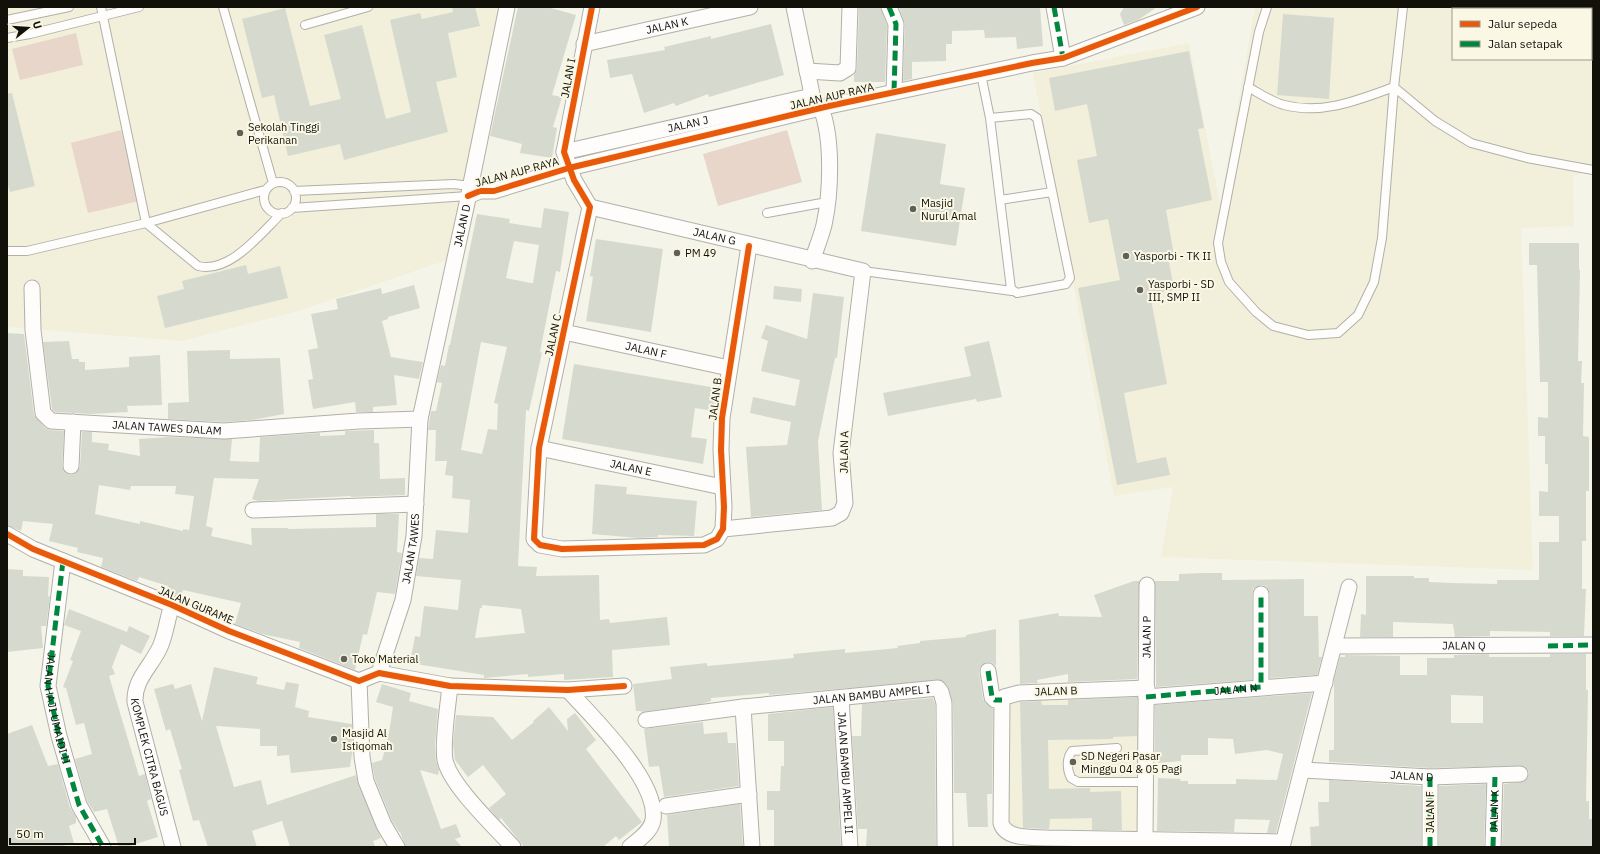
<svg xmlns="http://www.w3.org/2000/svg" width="1600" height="854" font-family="'IBM Plex Sans',sans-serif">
<rect width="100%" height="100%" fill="#f5f4e9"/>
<path fill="#f2efdb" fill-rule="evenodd" d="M7 7H500L447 260 298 311 182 341 7 327Z
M1255 7H1593V171L1573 176 1574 226 1521 228 1533 570 1161 557 1173 487 1114 496 1033 73 1189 43 1220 205ZM1453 9H1591V59H1453Z
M1140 695 1139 832 1007 827 1006 696Z"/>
<path fill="#e7d6c9" d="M76 33 83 65 20 80 12 49Z
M121 130 139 201 88 213 71 143Z
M787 130 802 182 718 206 703 154Z"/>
<path fill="#d6dace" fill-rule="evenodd" d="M452 7H475L480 26 448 33 457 77 436 82 448 132 344 160 340 144 288 156 274 95 262 98 242 19 285 8 310 106 341 99 324 35 362 25 386 119 411 112 390 20 420 13 422 19 453 12Z
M518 7H547L576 15 552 95 562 97 553 127 557 128 552 158 520 153 522 144 490 136Z
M859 7H880L887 26 885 82H854V75L857 68Z
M899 7H1040L1043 46 1017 49 1016 37 985 38 984 30 952 31V44H946V61L912 62V79L903 81 905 24Z
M1124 7H1157L1138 20 1124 25 1120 14Z
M1283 14 1334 18 1329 99 1277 95Z
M771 24 784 75 709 97 708 94 676 106 674 103 644 113 632 74 610 78 607 60 665 50 664 47 711 36V39Z
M1189 51 1204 128 1198 129 1212 200 1166 210 1174 255 1168 256 1174 290 1150 294 1167 384 1124 393 1137 463 1166 457 1170 475 1117 485 1078 288 1120 280 1108 219 1089 223 1077 160 1097 156 1087 104 1055 111 1049 78Z
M12 93 35 186 10 192 7 181V94Z
M876 133 946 144 940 184 965 188 956 246 861 231Z
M544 208 569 212 560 272 556 271 540 352 542 353 529 411 526 410 518 566 537 567 536 576 599 575 600 620 609 619 610 623 667 617 670 645 612 650 613 677 564 680V674L528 677V674L484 678V675L410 663 415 636 420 637 424 606 458 610 461 580 416 576 419 558 433 559 436 530 468 533 470 500 452 498 453 476 445 475 447 461H435L436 430H428L431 411H436L442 383 437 382 441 365 445 366 449 345H450L477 214 510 219 509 223 541 228ZM514 241 539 245 533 283H531L506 278ZM481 342 507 347 494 403 498 404 497 430 488 429 482 454 461 450ZM482 605 521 609 525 633 475 638 480 608H482Z
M596 239 663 249 651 332 586 321 593 277 590 276Z
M1529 243H1579V270H1580L1578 361H1582L1581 383H1584L1583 436 1589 437V491H1586V541H1582V589H1586L1584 636H1550V632L1490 631V636L1455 637 1453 624 1393 622V637H1360L1361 614 1366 615V576H1414V578H1429V582L1453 583 1497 584V580H1539V542H1559V516H1539V491L1548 492V464H1545V436H1538V417L1548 418V382H1540L1537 265H1529Z
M246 265 248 274 280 266 288 298 165 328 157 296 184 289 182 281Z
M414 285 420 308 388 317V319L382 321 391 357 423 362 419 379 394 375 397 405 373 407V412H356L355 402 313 409 308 380 313 379 308 350 318 348 311 314 338 309 336 299 381 288 382 294Z
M774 286 802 289 801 302 773 299Z
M813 293 844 297 837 358H835L818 441 822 510 751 517 746 447 787 445 791 422 750 413 753 397 795 406 800 380 761 371 768 341 761 338 766 325 807 339Z
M7 333 24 334 34 415 45 428 50 430 64 431 62 466 66 473 70 475 75 474 80 467 82 432H92V442L109 444 108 450 140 456 139 439 168 437 232 439 230 461 259 462 260 437 320 433V436L345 435V431L374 430V443H379L380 479 405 478V495L351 497V496L258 501 252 499 259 479 214 478 206 526 213 528 211 536 252 545 251 528H288V529L376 527V514H399L397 552 402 553 395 594 377 592 367 635 363 634 355 670 299 648 300 642 262 634 235 624 241 603 183 590 180 599 166 593 168 586 139 577 137 581 101 567 103 558 77 552 78 548 49 541 53 524 23 521 21 531 7 525ZM99 485 130 490 131 486H176L175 494 194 496 189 530 183 529V531L140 521V524L95 514Z
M69 341 72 359H79V362H85V370L129 367V357L160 355 162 405 127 406 128 412 91 414 55 412 52 409 43 342Z
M989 341 1002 397 977 402 976 399 888 416 883 393 971 376 964 347Z
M230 350V359L280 358 284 414 252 420 224 422 168 419V403L189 402 187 351Z
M574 364 717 388 713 411 695 408 691 437 707 439 703 464 562 439Z
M595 484 627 487 626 494 697 501 694 536 658 535V537L638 538 592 534Z
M7 569 23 570V576L49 577 48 596 50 597 46 626H41L43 648 7 652Z
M1202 573H1222V580L1304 579V616H1318L1319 657H1322L1317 675 1270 678V594L1266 586 1261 585 1253 589 1252 594V680L1156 687 1155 581H1179V574Z
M1134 581H1139L1137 679 1068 682V674L1037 680 1038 683 1020 684 1019 620 1058 613 1059 616 1102 617 1094 595Z
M69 609 127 632 129 626 150 636 141 654 121 644 112 667 115 674 109 676 139 776 145 774 151 799 147 801 158 837 126 847H119L107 809 94 812 87 801 75 759 92 754 84 723 76 725 66 688 63 687 73 661 70 660 81 631 64 625Z
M996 629V666L992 663 986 662 980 667 979 672 983 699 986 703 993 709 992 794H987L988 827H968L966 793H954L953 703 948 687 941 680 769 695V693L711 698V701L701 704 641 712V711H636L633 684 672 679 670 667 707 663V666L794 658 793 654 845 649V653L898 648 897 646 920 643V641L966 637V635Z
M1489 654V657H1550V654H1586V690H1588L1586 801H1589V819H1593V847H1502L1504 784 1525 781 1529 773 1524 766 1430 768 1329 762V750H1334V680L1340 657H1345V655L1400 656V675H1427V658H1454V655ZM1451 695 1483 696V723H1451Z
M214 667 258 677 256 684 284 690 286 682 299 684 295 707 309 711 308 717 352 724 353 748 350 767 291 773 289 755 277 756V746H260V729L216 726 234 787 261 780 267 805 356 775 358 784 381 838 373 841 375 847H290L282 821 252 831 257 847H208L199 820 193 821 179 770 182 769 170 729 166 731 154 689 173 684 175 689 191 684 202 721Z
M382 684 411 693 409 701 438 709 435 744 436 761 439 770 438 775 420 770 441 829 456 824 461 837 455 839 462 847H406L400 832H399L392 821 375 779 372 763 382 760 389 733 393 707 376 702Z
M1312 693 1276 833H1267L1270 820 1235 819 1234 832 1157 831 1158 778 1181 779 1180 781H1188V784H1236V779L1277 780 1283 754 1267 750 1235 754 1233 739 1208 738V755H1181V761L1158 763V758H1155V705Z
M1137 697V736L1113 737V739L1048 740 1049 789 1090 788V792L1121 791 1122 830H1092V818L1050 819 1049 829 1023 828 1020 702 1041 701 1042 705H1068V700Z
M933 698 935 704 936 847H866L867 829H858L852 736H861L862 704Z
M549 707 568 731 567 719 575 713 596 740 586 749 642 822 619 840 616 836 603 847H524L501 818 499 820 489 808 506 794 483 765 468 777 455 760 453 744 456 715 493 717 512 740 534 722 533 721Z
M833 707 841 847H774V810H767V791H780L781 766H784V741H768V714Z
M703 722 704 734 727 732 728 743H736L739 786 664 797 659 766 649 767 644 729Z
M32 725 48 766 58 764 70 808 76 817V823L69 826 74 843 59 847H7V734Z
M1329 780 1421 786V847H1311L1310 827 1319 826 1318 802H1329Z
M1486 784 1484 847H1439V786Z
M740 804 743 847H669L667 815Z"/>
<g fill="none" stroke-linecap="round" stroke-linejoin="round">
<g stroke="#b1b0a8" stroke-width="10">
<path id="service" d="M101 7 146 223 198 266C230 274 261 233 282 213
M223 7 273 183
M1267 7 1259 32 1218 243 1221 262 1229 282 1256 312 1273 326 1308 335 1338 333 1358 315 1374 282 1382 238 1394 87 1403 7
M7 20 69 7
M305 25 368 7
M7 38 30 34 139 7
M981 74 990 118 1011 289 1017 293 1066 284 1070 278 1037 118 1031 114 990 118
M1248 87C1259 93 1272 102 1284 105 1323 115 1358 100 1394 87L1435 121 1471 143 1527 158 1593 170
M264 198a16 16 0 1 1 32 0a16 16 0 1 1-32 0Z
M294 191 454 184 470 186
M1000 200 1052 192
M292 208 468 196
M767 213 827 202
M7 251H27L146 223 265 190
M863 271 1012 291
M1117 748 1072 751C1066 759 1067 770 1071 778L1078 782H1145"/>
</g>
<g stroke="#b1b0a8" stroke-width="17">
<g id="minor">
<path d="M592 7 564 152 574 180 590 207 539 448 534 539 540 545 562 549 704 545 717 539 723 529 724 507 721 450 722 418 749 246"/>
<path d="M794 7 814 104"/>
<path d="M889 7 896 24 894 92"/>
<path d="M1054 7 1063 58"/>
<path id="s1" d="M584 44 750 7"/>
<path d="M807 71 840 73 848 68 850 7"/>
<path id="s2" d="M564 152 812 96"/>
<path d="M468 196 480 191H494L569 168 829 106 1032 63 1063 58 1197 7"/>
<path id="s3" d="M590 207 863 271 841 453 845 503 841 513 832 518 723 529"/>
<path d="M812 261C816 249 821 237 824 225 831 193 833 139 821 108"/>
<path id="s4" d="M32 288 33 330 43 413 51 421 224 431 359 421 420 419"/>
<path id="s5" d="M564 332 729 368"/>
<path id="s6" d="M539 448 722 487"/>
<path d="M71 466 73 422"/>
<path d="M253 510 416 504"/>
<path d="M7 534 33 549 172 605 229 631 359 681 379 673 450 686 568 690 624 686"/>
<path id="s7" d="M63 561 48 686 59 736 79 805 103 847"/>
<path id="s8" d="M172 605C167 619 166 634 160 647 151 667 134 679 135 702L173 847"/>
<path id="s9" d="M1335 646 1593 645"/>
<path d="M988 671 992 697 995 700H1002"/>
<path id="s10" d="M379 673 403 600 414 536 420 419 467 203 507 7"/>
<path d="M359 681 362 757 366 781 384 825 397 847"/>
<path d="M450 686C448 706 442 742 445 760 450 785 495 827 513 847"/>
<path d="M1261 687V594"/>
<path d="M1147 688 1019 693 1004 697 1002 700 1001 823C1006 840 1033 837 1048 838L1282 842"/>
<path d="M568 690C593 718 659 781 653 820 651 832 638 840 630 847"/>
<path d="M1146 697 1325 683"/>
<path id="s11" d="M841 698 850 847"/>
<path d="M743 707 752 847"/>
<path id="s12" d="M646 720 743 707 938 688 941 692 944 703 945 847"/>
<path id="s13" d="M1303 770 1430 777 1520 774"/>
<path d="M666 806 749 794"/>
<path id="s14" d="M1145 839 1147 585"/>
<path d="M1282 847 1349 587"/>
<path d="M1430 847V777"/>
<path id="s15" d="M1493 847 1495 775"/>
</g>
</g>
<use href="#service" stroke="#fefdfc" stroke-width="8"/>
<use href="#minor" stroke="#fefdfc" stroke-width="15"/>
<g stroke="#00873e" stroke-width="5" stroke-dasharray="10 5" stroke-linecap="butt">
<path d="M889 7 896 24 894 92"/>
<path d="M1054 7 1063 58"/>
<path d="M63 561 48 686 59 736 79 805 103 847"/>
<path d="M1548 646 1593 645"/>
<path d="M988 671 992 697 995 700H1002"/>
<path id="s16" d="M1146 697 1261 687V594"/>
<path d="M1430 847V777"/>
<path d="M1493 847 1495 775"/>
</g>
<g stroke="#faf7e4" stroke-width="8">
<path id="cycleway" d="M592 7 564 152 574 180 590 207 539 448 534 539 540 545 562 549 704 545 717 539 723 529 724 507 721 450 722 418 749 246
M468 196 480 191H494L569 168 829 106 1032 63 1063 58 1197 7
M7 534 33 549 172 605 229 631 359 681 379 673 450 686 568 690 624 686"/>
</g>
<use href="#cycleway" stroke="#e8590c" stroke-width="6"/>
</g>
<g fill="#616058" stroke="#faf7e4" stroke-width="1.5">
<circle cx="240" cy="133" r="4"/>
<circle cx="913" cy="209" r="4"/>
<circle cx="677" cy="253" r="4"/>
<circle cx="1126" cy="256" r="4"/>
<circle cx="1140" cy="290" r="4"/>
<circle cx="344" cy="659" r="4"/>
<circle cx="334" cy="739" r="4"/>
<circle cx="1073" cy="762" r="4"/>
</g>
<g text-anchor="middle" stroke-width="4" stroke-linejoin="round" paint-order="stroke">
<g font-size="11" fill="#11110a" stroke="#faf7e4">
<text dy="4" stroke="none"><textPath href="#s1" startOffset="85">JALAN K</textPath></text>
<text transform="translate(568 78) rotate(-80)" y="4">JALAN I</text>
<text transform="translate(832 96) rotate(-13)" y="4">JALAN AUP RAYA</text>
<text dy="4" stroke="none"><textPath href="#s2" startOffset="127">JALAN J</textPath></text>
<text transform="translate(517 172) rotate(-15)" y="4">JALAN AUP RAYA</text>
<text dy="4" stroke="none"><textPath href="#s10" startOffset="457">JALAN D</textPath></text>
<text dy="4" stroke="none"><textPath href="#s3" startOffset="128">JALAN G</textPath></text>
<text transform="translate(553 335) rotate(-78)" y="4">JALAN C</text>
<text dy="4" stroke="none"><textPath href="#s5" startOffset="84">JALAN F</textPath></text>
<text transform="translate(715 399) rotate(-83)" y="4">JALAN B</text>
<text dy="4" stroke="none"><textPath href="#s4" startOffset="253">JALAN TAWES DALAM</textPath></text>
<text transform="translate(844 452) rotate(-89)" y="4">JALAN A</text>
<text dy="4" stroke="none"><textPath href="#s6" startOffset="94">JALAN E</textPath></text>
<text dy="4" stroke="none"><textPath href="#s10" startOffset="129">JALAN TAWES</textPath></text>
<text transform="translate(196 605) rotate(23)" y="4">JALAN GURAME</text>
<text dy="4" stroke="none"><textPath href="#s14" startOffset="202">JALAN P</textPath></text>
<text dy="4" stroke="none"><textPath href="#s9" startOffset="129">JALAN Q</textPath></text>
<text dy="4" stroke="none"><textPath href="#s16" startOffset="90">JALAN N</textPath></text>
<text transform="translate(1056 691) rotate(-2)" y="4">JALAN B</text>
<text dy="4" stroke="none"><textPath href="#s12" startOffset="227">JALAN BAMBU AMPEL I</textPath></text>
<text dy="4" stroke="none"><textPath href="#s7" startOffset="149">JALAN HAJI UMAIDI II</textPath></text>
<text dy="4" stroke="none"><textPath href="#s8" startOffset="162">KOMPLEK CITRA BAGUS</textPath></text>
<text dy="4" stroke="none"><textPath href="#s11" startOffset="75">JALAN BAMBU AMPEL II</textPath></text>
<text dy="4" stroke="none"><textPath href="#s13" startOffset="109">JALAN D</textPath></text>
<text dy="4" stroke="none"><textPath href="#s15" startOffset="36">JALAN K</textPath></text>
<text transform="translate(1430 812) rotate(-90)" y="4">JALAN F</text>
</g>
<g font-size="11" fill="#11110a" stroke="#faf7e4" text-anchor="start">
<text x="248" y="131">Sekolah Tinggi<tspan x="248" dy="13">Perikanan</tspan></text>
<text x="921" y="207">Masjid<tspan x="921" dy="13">Nurul Amal</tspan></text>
<text x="685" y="257">PM 49</text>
<text x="1134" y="260">Yasporbi - TK II</text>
<text x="1148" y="288">Yasporbi - SD<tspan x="1148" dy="13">III, SMP II</tspan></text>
<text x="352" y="663">Toko Material</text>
<text x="342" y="737">Masjid Al<tspan x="342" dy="13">Istiqomah</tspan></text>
<text x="1081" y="760">SD Negeri Pasar<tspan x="1081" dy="13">Minggu 04 &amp; 05 Pagi</tspan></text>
</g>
</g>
<rect width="1600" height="854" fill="none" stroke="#11110a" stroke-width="16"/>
<rect x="1452" y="8" width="140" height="52" fill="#faf7e4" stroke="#9d9b8d"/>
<rect x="1460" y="21" width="20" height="6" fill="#e8590c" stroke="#9d9b8d"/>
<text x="1488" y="28" font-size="12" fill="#11110a">Jalur sepeda</text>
<rect x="1460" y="41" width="20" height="6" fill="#00873e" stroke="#9d9b8d"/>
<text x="1488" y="48" font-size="12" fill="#11110a">Jalan setapak</text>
<g transform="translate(28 28) rotate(73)" stroke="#faf7e4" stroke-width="3" paint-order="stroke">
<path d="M0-3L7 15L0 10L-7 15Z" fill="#11110a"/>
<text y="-6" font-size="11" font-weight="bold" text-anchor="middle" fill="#11110a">U</text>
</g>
<path d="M10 838v6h125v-6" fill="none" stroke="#11110a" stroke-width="2"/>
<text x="16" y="838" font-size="12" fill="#11110a" stroke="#faf7e4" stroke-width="3" paint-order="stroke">50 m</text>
</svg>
